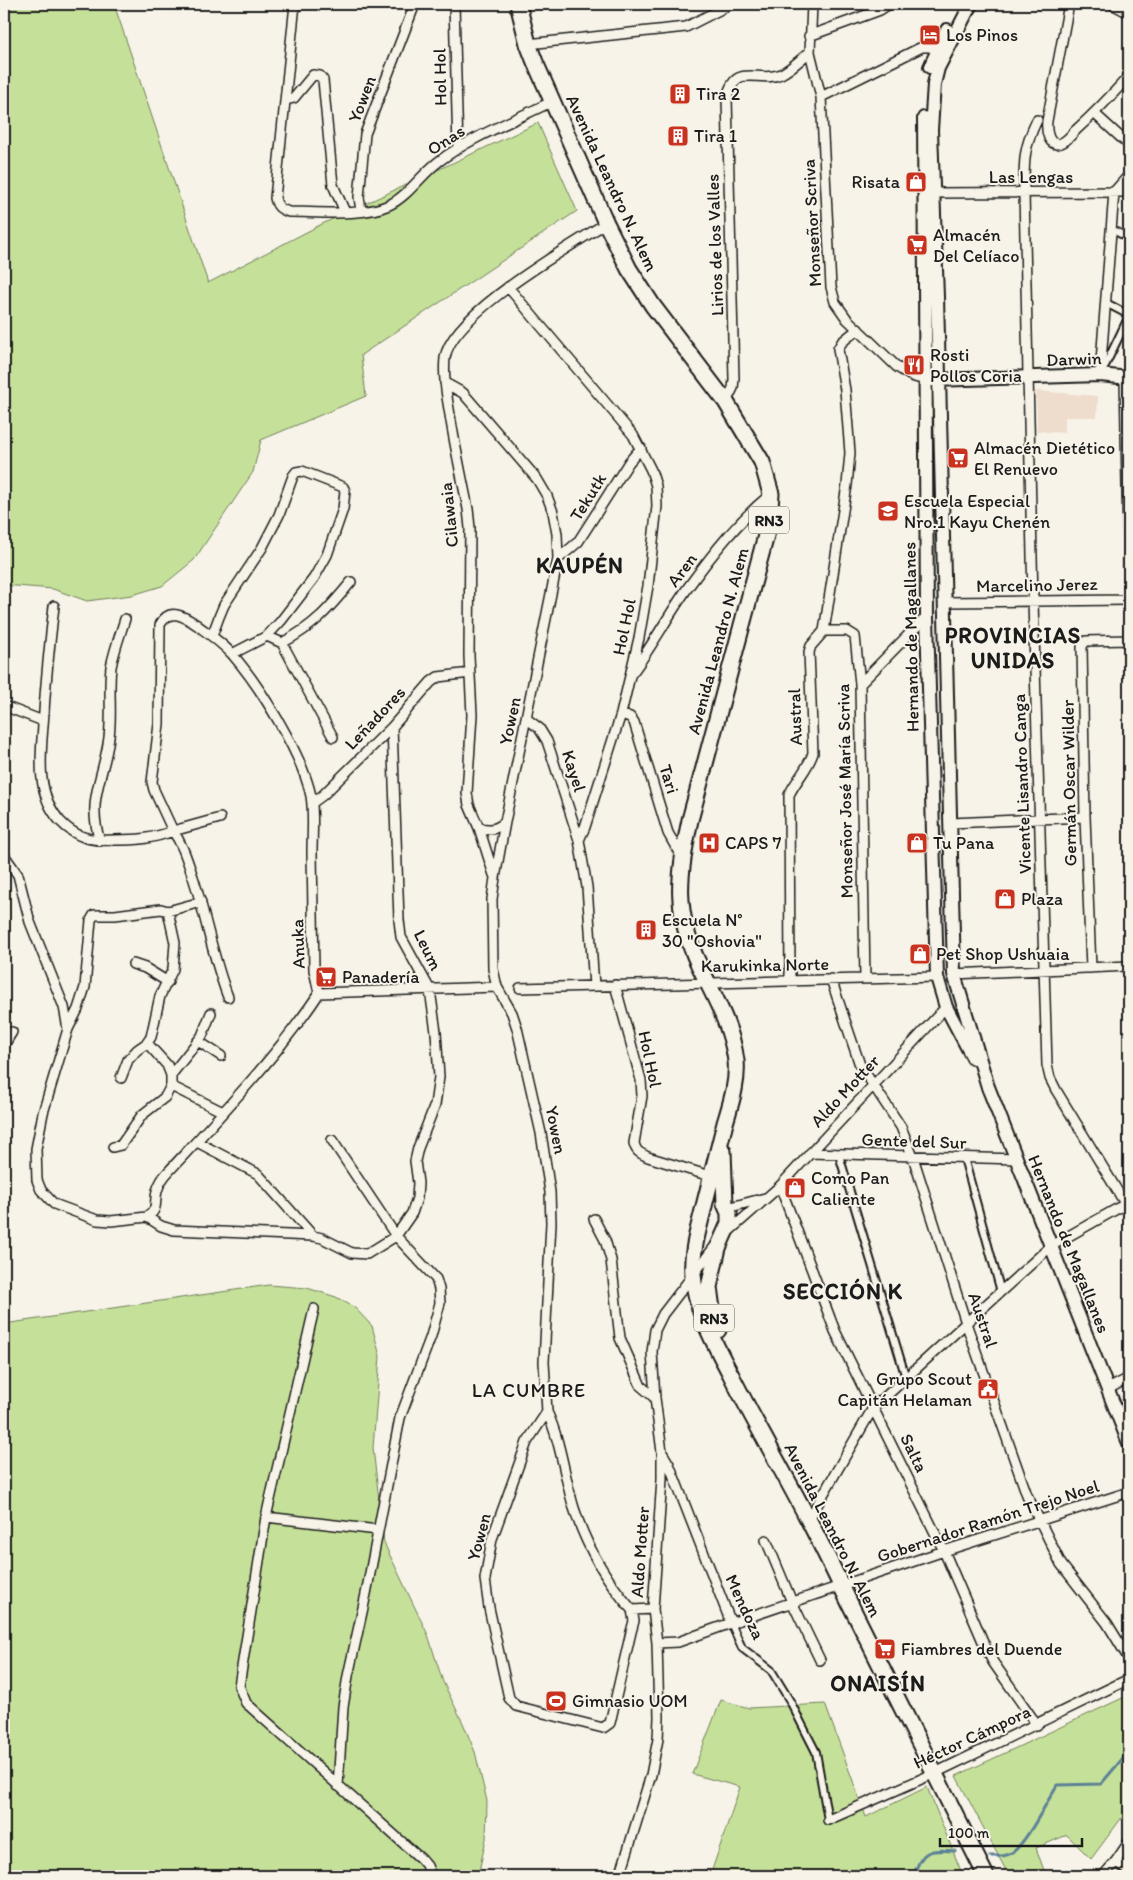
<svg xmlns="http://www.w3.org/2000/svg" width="1133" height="1880" font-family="Itim,sans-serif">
<rect width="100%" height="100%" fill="#f7f3e8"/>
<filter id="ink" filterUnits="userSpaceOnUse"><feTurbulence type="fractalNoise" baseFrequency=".02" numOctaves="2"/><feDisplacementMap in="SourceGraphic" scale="10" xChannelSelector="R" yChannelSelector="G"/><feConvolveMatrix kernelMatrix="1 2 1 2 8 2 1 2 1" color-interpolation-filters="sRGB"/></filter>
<g filter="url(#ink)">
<path fill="#eedccc" d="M1036 391 1098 396 1097 417H1065V433L1037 431Z"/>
<path fill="#c5e199" stroke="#707e5a" d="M4 4H114L208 283 322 224 538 123 577 211 361 355 366 396 261 440 253 472 194 560 162 586 132 595 87 601 53 589 4 585Z
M269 1285 307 1288 336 1297 355 1308 372 1326 380 1356 373 1448 384 1543 428 1635 443 1682 463 1723 475 1752 487 1801 486 1839 478 1876H4V1324Z
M1129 1695V1808L1091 1859 1067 1835 1036 1848 1046 1876H1009L956 1776Z
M721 1700 749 1708 825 1704 866 1817 927 1787 961 1871 960 1876H710L740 1787 692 1774Z"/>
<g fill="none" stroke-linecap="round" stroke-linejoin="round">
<path stroke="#5c8196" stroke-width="3" d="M990 1856C998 1856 1006 1857 1013 1852 1027 1841 1047 1802 1057 1785L1101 1784 1129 1751
M914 1876C921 1850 929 1849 955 1851"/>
<g stroke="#1c1c1c" stroke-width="10">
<path id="pedestrian" d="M1111 229 1129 238
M1106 303 1129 315
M1102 372 1129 316
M839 1155 906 1378
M964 1158 1001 1292
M731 1623 742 1648 771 1670 790 1701 816 1752 828 1820"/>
</g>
<g stroke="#1c1c1c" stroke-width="12">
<path id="minor" d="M295 4 275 198C277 207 280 209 289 212 318 212 362 217 389 205 408 196 421 175 438 162 469 138 517 119 553 101
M454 4 458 149
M812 4 810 52 821 97 831 287 835 302 847 319 897 367 911 376 925 380
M1069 4 1047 121C1046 130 1048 148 1061 143 1067 141 1072 134 1076 130 1095 113 1112 95 1129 76
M1112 4 1129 13
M809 36 880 10 889 4
M528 44 686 27 731 4
M821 97 922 47H929L944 50
M286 100 294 98 313 75 320 76 323 80 333 185 345 212
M1095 114 1129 145
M1037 120C1023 149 1024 162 1024 193L1033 601 1047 1065 1050 1078 1056 1090 1129 1210
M934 193 1129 192
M361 211 359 197 365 134 415 4
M508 287 633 435 651 470 656 486 657 506 648 586 639 638 621 714 585 827 579 840
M1100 375 1114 192 1129 175
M1125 377 1129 594
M445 383 463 393 537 479 547 496 553 512 557 534 558 559 505 822 495 878 492 899 493 969 497 987 512 1013 517 1028 541 1133 550 1192 551 1223 544 1362 547 1412 527 1442 492 1539 485 1579 489 1608 509 1698 516 1706 603 1728 610 1723 631 1632 634 1621 632 1610
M726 402 733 388 734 379 727 98C735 61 758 84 781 74 791 69 801 59 810 52
M558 559 578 542 629 462 641 448
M945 602 1129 600
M54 606C50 641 46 676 44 712 42 748 33 791 60 821 76 838 91 841 114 840 137 840 152 839 173 831L154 790 152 782 159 724 160 625C169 607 184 616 197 625 209 634 222 643 232 654 260 686 302 754 311 796 314 814 312 834 312 853 313 892 313 931 314 970L319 993C308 1011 294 1028 281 1045 246 1089 207 1130 169 1171 164 1176 159 1184 157 1191 154 1203 159 1209 147 1217
M824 631H847L855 636 860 684 865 979
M212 636 219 617 224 605 262 548 279 515 293 476 296 472 302 471 343 487 345 491 343 509 327 555 314 578 281 621 267 636 232 654
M267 636 282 643C314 626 328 610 351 582
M282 643 333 737
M1129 644V625
M632 673C653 645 669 614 689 586 713 553 739 520 771 494
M860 684 927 616
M4 706 43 721
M621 714 630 717 634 722 668 833 682 858
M527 719 539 728 547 741 579 840 587 887 594 986
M312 803 323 795 392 727 431 682 438 677 470 673
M220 818 173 831C183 845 187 860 193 877 206 917 213 958 228 997
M951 823 1085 817
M479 828C490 830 496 830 505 822
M100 841C87 801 102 781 108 744 113 718 108 693 111 667 114 651 120 635 125 619
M4 855 18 875 30 922 64 1007 68 1029 43 1113 36 1149 37 1180 41 1190 54 1204 97 1220 111 1221 147 1217 161 1226 174 1230 313 1236
M494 875 479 828 469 805 467 793 472 715 469 656 470 528 468 509C462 478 455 447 450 415 447 397 443 377 445 358 451 314 568 248 606 223
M168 911 201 902
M133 964 145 968 168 982
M1091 968 1085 817 1082 646 1086 641 1129 640
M954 974 1129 966
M790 979 789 795C796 780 808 769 813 753L809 652 811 646 824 631 847 485 850 453 845 390 838 349 842 342 858 329
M831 979 860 1065 901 1127 913 1157 966 1323 1027 1495 1061 1564 1107 1623 1129 1659
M615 985 641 1080 642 1096 634 1143C636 1152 640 1153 648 1157L710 1176
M520 988 937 977
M319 993 497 987
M68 1029 78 1009 85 987 91 920 94 915H115L161 909 168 911 175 943 173 969 160 996 151 1037 147 1043 137 1050 128 1060 121 1078
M198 1041 221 1056
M147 1043 167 1065 171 1075
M4 1045 12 1032
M171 1086 223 1112
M332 1140 396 1236 436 1279 439 1289 440 1303 431 1336 400 1418 366 1594 348 1676 343 1707 338 1786
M197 1142 258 1174 313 1236 322 1238 352 1253 367 1254 396 1236 412 1213 417 1198 418 1183 415 1161 418 1148 435 1105 439 1077 436 1032 430 990 401 937 399 920 392 727
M113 1147 121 1145 142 1115 165 1097 171 1086V1075L202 1036 211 1013
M810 1153 1017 1159
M780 1186 835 1331 944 1551 985 1646 993 1662 1037 1725
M727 1208 765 1198
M594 1219 605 1240 611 1260 620 1338 641 1386 655 1398
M727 1233 780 1186 946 1007
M314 1309 266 1517 239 1686 246 1703 421 1859 427 1866 431 1876
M1108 1389 1129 1378
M547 1412C561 1442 564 1476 574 1508 586 1546 606 1580 632 1610L653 1609
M663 1454 669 1464 731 1623
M266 1517 378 1530
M809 1519 873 1408 966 1323 1051 1246 1129 1202
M766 1540 792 1602 820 1660
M657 1643 678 1642 731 1623 944 1551 1129 1492
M828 1820 935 1773 1129 1679
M1116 1861 1129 1872
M620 1876 651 1775 658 1739 659 1717 657 1643 653 1609 662 1479V1452L655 1398 652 1352 655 1330 663 1314 716 1245
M1103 1876 1116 1861 1129 1842"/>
</g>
<g stroke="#1c1c1c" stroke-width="16">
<path id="secondary" d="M971 4 938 68 934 84 931 130 937 297 954 974 988 1087 1129 1443
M930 67 947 30
M924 118 927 616 937 977 946 1007 973 1058
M932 380 1100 375 1129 378"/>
</g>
<g stroke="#1c1c1c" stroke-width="19">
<path id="trunk" d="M518 4 528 44 535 62 606 223 629 269 653 306 726 402 762 462 771 494 769 524 690 820C678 876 674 912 699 965 714 996 732 1027 736 1061 738 1082 731 1103 725 1123 718 1151 711 1179 704 1206 699 1228 691 1251 693 1274 695 1310 715 1344 731 1375 755 1423 782 1469 807 1517 824 1549 839 1582 855 1614 899 1702 943 1789 986 1876
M718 1330 713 1316 709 1287 718 1248 729 1223V1213L725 1204 723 1151"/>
</g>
<use href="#pedestrian" stroke="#f7f3e8" stroke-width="6"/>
<use href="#minor" stroke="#f7f3e8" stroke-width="9"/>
<use href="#secondary" stroke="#f7f3e8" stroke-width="12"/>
<use href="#trunk" stroke="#f7f3e8" stroke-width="15"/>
</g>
</g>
<defs>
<g id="hotel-square" transform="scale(1.125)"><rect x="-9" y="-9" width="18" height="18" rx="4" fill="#c8321e" stroke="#f7f3e8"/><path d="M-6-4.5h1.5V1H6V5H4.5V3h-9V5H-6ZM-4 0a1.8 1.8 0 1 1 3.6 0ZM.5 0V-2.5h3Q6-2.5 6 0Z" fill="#fff"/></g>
<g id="building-square" transform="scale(1.125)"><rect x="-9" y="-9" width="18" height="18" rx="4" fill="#c8321e" stroke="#f7f3e8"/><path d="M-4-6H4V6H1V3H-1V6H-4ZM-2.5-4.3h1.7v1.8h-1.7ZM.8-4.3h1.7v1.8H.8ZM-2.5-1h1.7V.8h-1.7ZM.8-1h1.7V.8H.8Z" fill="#fff"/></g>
<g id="shop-square" transform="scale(1.125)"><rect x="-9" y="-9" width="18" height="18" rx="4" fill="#c8321e" stroke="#f7f3e8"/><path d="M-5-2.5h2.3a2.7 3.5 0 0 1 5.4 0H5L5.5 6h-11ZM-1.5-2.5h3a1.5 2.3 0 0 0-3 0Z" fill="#fff"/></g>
<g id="supermarket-square" transform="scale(1.125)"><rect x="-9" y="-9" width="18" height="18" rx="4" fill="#c8321e" stroke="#f7f3e8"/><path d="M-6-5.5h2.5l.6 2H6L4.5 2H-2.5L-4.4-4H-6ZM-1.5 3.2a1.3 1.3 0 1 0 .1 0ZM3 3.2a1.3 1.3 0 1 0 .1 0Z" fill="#fff"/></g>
<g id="restaurant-square" transform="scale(1.125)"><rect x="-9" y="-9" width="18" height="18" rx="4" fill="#c8321e" stroke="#f7f3e8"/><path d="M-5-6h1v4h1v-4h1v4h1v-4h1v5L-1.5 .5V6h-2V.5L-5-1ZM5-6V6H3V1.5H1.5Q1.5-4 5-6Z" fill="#fff"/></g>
<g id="school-square" transform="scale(1.125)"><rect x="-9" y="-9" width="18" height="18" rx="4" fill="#c8321e" stroke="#f7f3e8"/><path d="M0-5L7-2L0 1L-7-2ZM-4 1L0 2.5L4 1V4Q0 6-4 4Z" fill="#fff"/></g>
<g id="hospital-square" transform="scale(1.125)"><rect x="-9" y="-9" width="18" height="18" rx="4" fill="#c8321e" stroke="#f7f3e8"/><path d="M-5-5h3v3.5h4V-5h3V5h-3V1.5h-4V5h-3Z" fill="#fff"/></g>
<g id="civic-square" transform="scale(1.125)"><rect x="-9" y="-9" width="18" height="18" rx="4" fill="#c8321e" stroke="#f7f3e8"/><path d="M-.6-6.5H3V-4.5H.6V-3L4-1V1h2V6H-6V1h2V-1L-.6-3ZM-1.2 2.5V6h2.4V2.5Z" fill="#fff"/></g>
<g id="stadium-square" transform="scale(1.125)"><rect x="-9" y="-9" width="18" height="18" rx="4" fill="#c8321e" stroke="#f7f3e8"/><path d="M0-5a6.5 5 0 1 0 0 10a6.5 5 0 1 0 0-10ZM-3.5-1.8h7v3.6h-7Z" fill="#fff"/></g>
</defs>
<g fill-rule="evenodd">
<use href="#hotel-square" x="930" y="35"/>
<use href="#building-square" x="680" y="94"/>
<use href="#building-square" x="678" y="136"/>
<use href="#shop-square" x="916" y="182"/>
<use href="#supermarket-square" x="917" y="245"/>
<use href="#restaurant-square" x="914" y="365"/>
<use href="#supermarket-square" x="958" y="458"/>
<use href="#school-square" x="888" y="511"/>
<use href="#hospital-square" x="709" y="843"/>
<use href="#shop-square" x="917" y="843"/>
<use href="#shop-square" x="1005" y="899"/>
<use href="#building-square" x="646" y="930"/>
<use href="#shop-square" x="920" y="954"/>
<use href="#supermarket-square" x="326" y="977"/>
<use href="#shop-square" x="795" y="1188"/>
<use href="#civic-square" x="988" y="1389"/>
<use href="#supermarket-square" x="885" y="1649"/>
<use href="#stadium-square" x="556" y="1701"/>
</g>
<g text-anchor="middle" stroke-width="4" stroke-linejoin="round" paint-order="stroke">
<g fill="#f7f3e8" stroke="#5e5c59" stroke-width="1">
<rect x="749" y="506.5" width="40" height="27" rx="4"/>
<rect x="694" y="1304.5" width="40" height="27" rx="4"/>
</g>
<g font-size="16" font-weight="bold" fill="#1c1c1c">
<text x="769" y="526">RN3</text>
<text x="714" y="1324">RN3</text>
</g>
<g font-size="18" fill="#1c1c1c" stroke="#f7f3e8" text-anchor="start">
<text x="946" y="41">Los Pinos</text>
<text x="696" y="100">Tira 2</text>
<text x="694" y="142">Tira 1</text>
<text x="900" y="188" text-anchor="end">Risata</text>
<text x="933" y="241">Almacén<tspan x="933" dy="21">Del Celíaco</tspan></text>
<text x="930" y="361">Rosti<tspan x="930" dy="21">Pollos Coria</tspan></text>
<text x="974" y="454">Almacén Dietético<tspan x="974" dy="21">El Renuevo</tspan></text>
<text x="904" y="507">Escuela Especial<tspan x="904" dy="21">Nro.1 Kayu Chenén</tspan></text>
<text x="725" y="849">CAPS 7</text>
<text x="933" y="849">Tu Pana</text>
<text x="1021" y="905">Plaza</text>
<text x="662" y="926">Escuela N°<tspan x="662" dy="21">30 "Oshovia"</tspan></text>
<text x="936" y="960">Pet Shop Ushuaia</text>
<text x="342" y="983">Panadería</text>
<text x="811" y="1184">Como Pan<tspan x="811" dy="21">Caliente</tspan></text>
<text x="972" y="1385" text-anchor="end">Grupo Scout<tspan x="972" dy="21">Capitán Helaman</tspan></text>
<text x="901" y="1655">Fiambres del Duende</text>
<text x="572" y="1707">Gimnasio UOM</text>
</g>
<g font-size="18" fill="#1c1c1c" stroke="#f7f3e8">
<text transform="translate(440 77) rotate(-91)" y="6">Hol Hol</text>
<text transform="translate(362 99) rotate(-69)" y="6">Yowen</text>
<text transform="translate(446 140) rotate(-33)" y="6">Onas</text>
<text x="1031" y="183">Las Lengas</text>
<text transform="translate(612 183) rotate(65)" y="6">Avenida Leandro N. Alem</text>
<text transform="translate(812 223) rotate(-93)" y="6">Monseñor Scriva</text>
<text transform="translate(715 245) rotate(-92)" y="6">Lirios de los Valles</text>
<text transform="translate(1074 359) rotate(-2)" y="6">Darwin</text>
<text transform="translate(588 497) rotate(-58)" y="6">Tekutk</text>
<text transform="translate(449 515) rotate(-96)" y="6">Cilawaia</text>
<text transform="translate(682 570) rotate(-53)" y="6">Aren</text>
<text transform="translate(1037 585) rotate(-1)" y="6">Marcelino Jerez</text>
<text transform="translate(624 627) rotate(-78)" y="6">Hol Hol</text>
<text transform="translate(911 637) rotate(-91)" y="6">Hernando de Magallanes</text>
<text transform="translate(718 641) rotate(-75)" y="6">Avenida Leandro N. Alem</text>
<text transform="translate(795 717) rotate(-92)" y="6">Austral</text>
<text transform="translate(375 718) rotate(-47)" y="6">Leñadores</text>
<text transform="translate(510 721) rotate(-78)" y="6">Yowen</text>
<text transform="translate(574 771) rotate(72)" y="6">Kayel</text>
<text transform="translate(669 779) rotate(73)" y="6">Tari</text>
<text transform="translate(1069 783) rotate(-91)" y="6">Germán Oscar Wilder</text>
<text transform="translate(1022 784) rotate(-92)" y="6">Vicente Lisandro Canga</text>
<text transform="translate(845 791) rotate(-91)" y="6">Monseñor José María Scriva</text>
<text transform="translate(298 944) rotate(-92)" y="6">Anuka</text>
<text transform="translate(428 950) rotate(64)" y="6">Leum</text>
<text transform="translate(765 965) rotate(-1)" y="6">Karukinka Norte</text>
<text transform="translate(650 1059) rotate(78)" y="6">Hol Hol</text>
<text transform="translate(845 1091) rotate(-47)" y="6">Aldo Motter</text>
<text transform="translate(556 1130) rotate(79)" y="6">Yowen</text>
<text transform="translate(914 1141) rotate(2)" y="6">Gente del Sur</text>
<text transform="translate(1069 1244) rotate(68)" y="6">Hernando de Magallanes</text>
<text transform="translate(983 1320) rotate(71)" y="6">Austral</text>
<text transform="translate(914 1453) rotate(64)" y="6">Salta</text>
<text transform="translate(988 1521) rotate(-18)" y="6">Gobernador Ramón Trejo Noel</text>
<text transform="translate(833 1530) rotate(63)" y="6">Avenida Leandro N. Alem</text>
<text transform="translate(479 1537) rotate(-75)" y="6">Yowen</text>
<text transform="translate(640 1552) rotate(-86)" y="6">Aldo Motter</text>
<text transform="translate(745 1607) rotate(65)" y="6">Mendoza</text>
<text transform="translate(972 1737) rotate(-25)" y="6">Héctor Cámpora</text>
</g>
<g font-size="20" letter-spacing="1" fill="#1c1c1c" stroke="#f7f3e8">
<text x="529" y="1397">LA CUMBRE</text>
</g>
<g font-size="22" font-weight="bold" letter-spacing="1" fill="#1c1c1c" stroke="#f7f3e8">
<text x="580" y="573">KAUPÉN</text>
<text x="1013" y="643">PROVINCIAS<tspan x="1013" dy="25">UNIDAS</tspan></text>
<text x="843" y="1299">SECCIÓN K</text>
<text x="878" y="1691">ONAISÍN</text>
</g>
</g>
<rect width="1133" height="1880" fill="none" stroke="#f7f3e8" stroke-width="20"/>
<rect x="10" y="10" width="1113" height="1860" fill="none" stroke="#1c1c1c" stroke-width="2" filter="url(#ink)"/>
<path d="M940 1838v8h142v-8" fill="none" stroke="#1c1c1c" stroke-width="2.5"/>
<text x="948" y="1838" font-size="15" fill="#1c1c1c" stroke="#f7f3e8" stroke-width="4" paint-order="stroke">100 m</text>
</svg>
